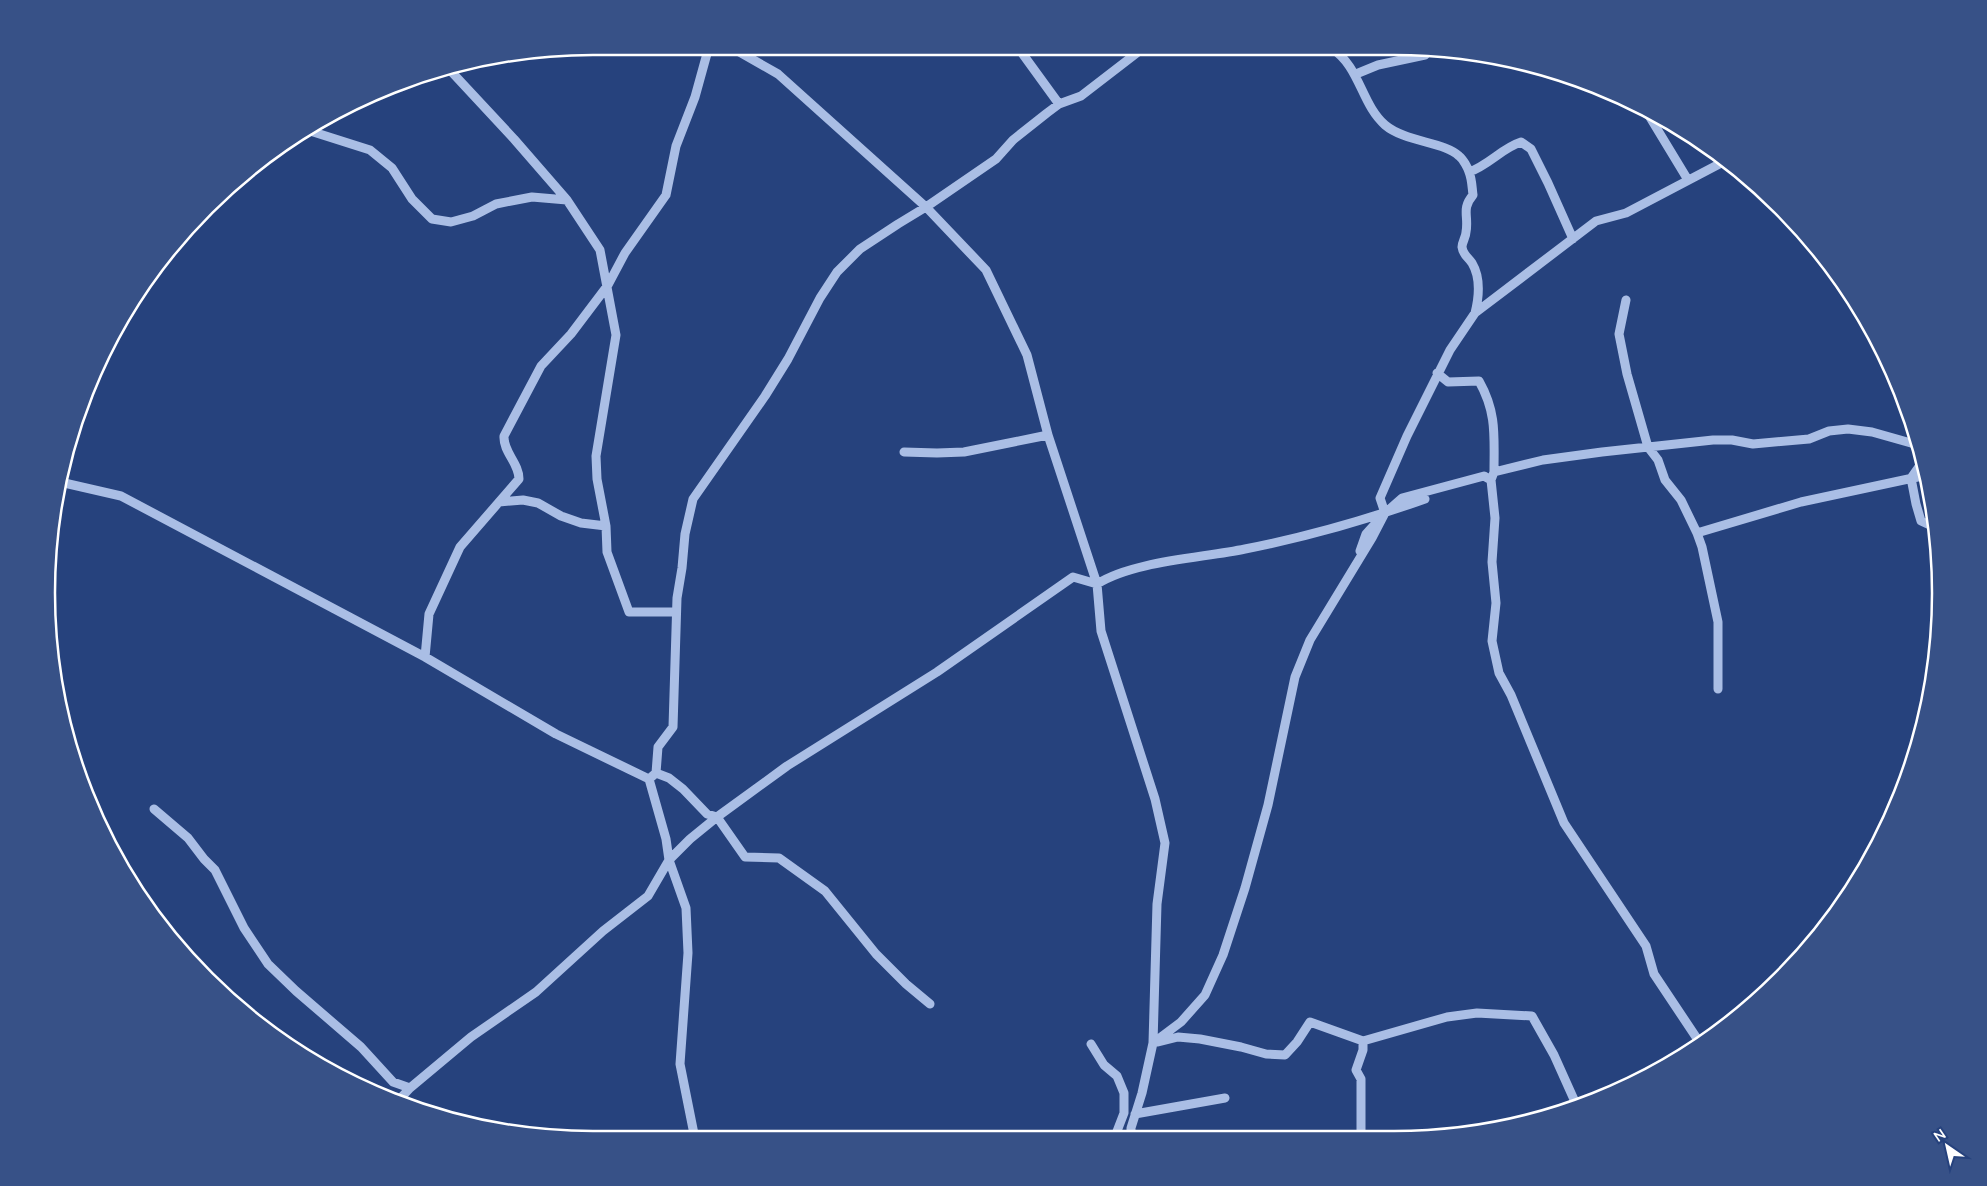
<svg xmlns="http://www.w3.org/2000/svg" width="1987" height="1186" font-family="Lato,sans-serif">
<rect width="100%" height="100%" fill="#26427d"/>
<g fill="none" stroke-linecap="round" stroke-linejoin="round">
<path stroke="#aabee5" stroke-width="9" d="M1331 48C1360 66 1361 104 1385 125 1405 142 1445 142 1459 156 1463 159 1468 168 1469 172 1472 179 1472 188 1473 195 1461 209 1469 216 1466 232 1466 237 1462 242 1462 247 1463 255 1468 257 1472 263 1481 278 1479 297 1475 313
M1019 49 1059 104
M736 50 778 74 926 207 986 270 1027 355 1048 435 1097 584 1101 631 1155 799 1165 843 1157 904 1153 1043 1142 1093 1131 1128V1139
M448 68 514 139 567 200 600 250 616 335 596 456 597 479 606 526 607 552 629 612H676
M1356 74 1378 65 1425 55 1431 48
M1648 114 1688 180
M307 130 370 150 392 168 412 199 432 219 451 222 473 216 496 204 532 197 567 200
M1469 172C1489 165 1502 148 1521 142L1531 149 1548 183 1573 239
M1626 300 1619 334 1627 374 1648 447 1658 460 1665 480 1681 500 1697 533 1702 547 1718 622V689
M1437 373 1448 382 1479 381C1497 413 1494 436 1494 472
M904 452 937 453 964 452 1048 435
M1923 461 1911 478 1916 504 1921 521 1934 527
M1491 480 1495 518 1492 562 1496 603 1492 641 1499 673 1511 695 1564 823 1646 946 1654 974 1700 1043
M60 482 121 496 425 657 556 734 649 779 666 839 669 860 686 908 688 953 680 1064 695 1139
M499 502 523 500 538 503 561 516 581 523 606 526
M1697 533 1801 502 1927 475
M1360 551 1366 534 1385 513 1380 498 1407 436 1450 350 1475 313 1596 221 1626 213 1725 161
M425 657 429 614 460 547 519 479C519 463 503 452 504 436L541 366 571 334 608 285 625 253 666 195 676 146 695 97 708 50
M61 716 62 714
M656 773 669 778 683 789 707 814 717 817 745 857 779 858 825 891 876 954 906 984 930 1004
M649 779 656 773 658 747 673 727 677 598 682 568 685 534 693 499 765 396 788 359 820 298 837 272 860 249 898 224 926 207 996 159 1013 140 1047 113 1059 104 1081 96 1142 49
M154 809 188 838 204 859 215 870 244 928 268 964 296 991 361 1047 393 1082 410 1088
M1158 1042 1178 1037 1200 1039 1241 1047 1266 1054 1285 1055 1297 1042 1310 1022 1363 1041 1447 1017 1477 1013 1532 1016 1554 1055 1576 1104
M1153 1043 1181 1022 1205 995 1223 955 1245 888 1268 805 1295 677 1310 640 1372 538 1385 513 1402 498 1484 476 1491 480 1494 472 1543 460 1602 452 1713 440H1732L1753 444 1809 439 1829 431 1848 429 1872 432 1918 445
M1091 1044 1104 1065 1117 1076 1124 1093V1113L1114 1139
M398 1101 410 1088 471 1037 536 992 603 931 648 896 669 860 690 839 717 817 787 766 937 672 1073 577 1097 584C1133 561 1202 558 1245 549 1306 537 1366 520 1425 499
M1135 1114 1225 1098
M1361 1139V1079L1356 1070 1363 1050V1041"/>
</g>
<path d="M0 0H1987V1186H0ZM593 55H1394A538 538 0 0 1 1932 593V593A538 538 0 0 1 1394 1131H593A538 538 0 0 1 55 593V593A538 538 0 0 1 593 55Z" fill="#375187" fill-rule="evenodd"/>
<path fill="none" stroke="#fff" stroke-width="2.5" d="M593 55H1394A538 538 0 0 1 1932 593V593A538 538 0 0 1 1394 1131H593A538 538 0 0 1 55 593V593A538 538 0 0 1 593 55Z"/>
<g transform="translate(1947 1146) rotate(326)" stroke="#26427d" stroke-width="4" paint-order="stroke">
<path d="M0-4L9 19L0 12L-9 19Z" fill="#ffffff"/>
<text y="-8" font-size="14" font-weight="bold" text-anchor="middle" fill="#ffffff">N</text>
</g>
</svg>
